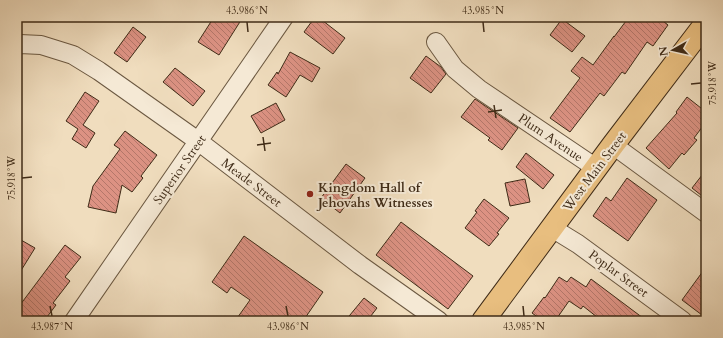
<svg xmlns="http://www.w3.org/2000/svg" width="723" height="338" font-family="Cardo,serif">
<defs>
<pattern id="building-back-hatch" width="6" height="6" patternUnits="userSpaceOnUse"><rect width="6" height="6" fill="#dc9283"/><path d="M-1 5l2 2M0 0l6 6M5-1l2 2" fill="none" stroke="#b4776a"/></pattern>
</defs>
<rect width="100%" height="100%" fill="#f0ddbe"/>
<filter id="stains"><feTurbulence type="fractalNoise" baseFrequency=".005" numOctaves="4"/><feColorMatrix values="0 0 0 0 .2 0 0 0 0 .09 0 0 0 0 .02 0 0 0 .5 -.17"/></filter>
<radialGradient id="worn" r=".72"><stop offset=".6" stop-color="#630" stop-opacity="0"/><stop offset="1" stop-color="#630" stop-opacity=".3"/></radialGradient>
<path fill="url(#building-back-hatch)" stroke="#3f2b17" d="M214 17H243L219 55 198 42Z
M315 17H318L345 38 333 54 304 32Z
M629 17H658L668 25 653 46 647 42 625 74 622 72 604 96 600 93 570 132 550 118 580 78 571 71 582 57 593 65 614 36V37Z
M562 19 585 36 572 52 550 35Z
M133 27 146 37 127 62 114 53Z
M290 52 320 68 312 82 300 75 286 97 268 85 277 72 278 74Z
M426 56 441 67 446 74 431 93 410 78Z
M175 68 205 91 193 106 163 82Z
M85 92 99 101 83 125 95 133 86 148 72 139 78 129 66 121Z
M687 97 706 112V122L694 138 697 140 684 155 682 153 669 169 646 148 677 113 676 112Z
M475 99 518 128 502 150 488 140 490 138 461 117Z
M276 103 285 120 261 133 251 116Z
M125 131 157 155 141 176 143 178 132 192 122 185 116 213 88 207 93 186 120 149 114 145Z
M526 153 554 175 543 189 516 167Z
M346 164 365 178 340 213 321 198Z
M706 170V199L692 188Z
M627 178 657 200 628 241 593 216 606 197 611 201Z
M525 179 530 202 510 206 505 183Z
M484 199 509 218 497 233 499 234 489 246 465 228 477 212 475 211Z
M401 222 473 276 448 309 376 255Z
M244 236 323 292 303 321H235L250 300 231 287 227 293 212 282Z
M21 240 35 248 17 277V247Z
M65 245 81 257 65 277 70 281 53 303 56 305 44 321H17V309Z
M706 267V318L682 300Z
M559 277 567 282 571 277 586 287 591 279 647 321H602L583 306 581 309 569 301 555 321H543L532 313 544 297 545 298Z
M364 298 377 308 367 321H345Z"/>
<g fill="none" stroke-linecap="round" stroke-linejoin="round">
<g stroke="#6b5841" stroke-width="20">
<path id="minor" d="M436 42 455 69 479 89 596 168
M17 46 20 44 41 45 73 55 99 71 198 141 360 265 439 321
M613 145 706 213
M552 228 578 244 683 321
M74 321 284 17"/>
</g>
<g stroke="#3f2b17" stroke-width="24">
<path id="major" d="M483 321 613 145 706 23"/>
</g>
<use href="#minor" stroke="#f5e9d5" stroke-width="18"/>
<use href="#major" stroke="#e8be7f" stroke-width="22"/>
</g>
<path fill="none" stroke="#3f2b17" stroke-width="1.5" d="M247 22 248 32M483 22 484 32M691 84 701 83M494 105 496 118M488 112 502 110M263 137 265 151M257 145 271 143M22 178 32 177M50 306 52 316M286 306 288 316M523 306 524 316"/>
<circle fill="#8f2418" stroke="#f5e9d5" stroke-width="1.5" cx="310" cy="194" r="4"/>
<g text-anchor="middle" stroke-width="4" stroke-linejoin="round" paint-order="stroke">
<g font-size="13" fill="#3f2b17" stroke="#f5e9d5">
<text transform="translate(551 137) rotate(34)" y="5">Plum Avenue</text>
<text transform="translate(179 169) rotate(-55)" y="5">Superior Street</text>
<text transform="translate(594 171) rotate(-53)" y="5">West Main Street</text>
<text transform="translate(252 182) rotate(37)" y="5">Meade Street</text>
<text transform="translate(619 273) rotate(36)" y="5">Poplar Street</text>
</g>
<g font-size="13" font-weight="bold" fill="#3f2b17" stroke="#f5e9d5" text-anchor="start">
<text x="318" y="192">Kingdom Hall of<tspan x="318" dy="15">Jehovahs Witnesses</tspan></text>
</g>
</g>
<rect width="723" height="338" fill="none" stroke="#f0ddbe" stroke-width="44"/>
<g transform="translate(673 50) rotate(262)" stroke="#f5e9d5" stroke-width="3" paint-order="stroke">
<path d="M0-3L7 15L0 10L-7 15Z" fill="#3f2b17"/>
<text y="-6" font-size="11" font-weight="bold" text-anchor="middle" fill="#3f2b17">N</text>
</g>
<rect x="22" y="22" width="679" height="294" fill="none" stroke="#3f2b17" stroke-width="1.5"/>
<g font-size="10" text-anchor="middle" fill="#3f2b17">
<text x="247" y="14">43.986°N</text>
<text x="483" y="14">43.985°N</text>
<text transform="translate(712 83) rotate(-90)" y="4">75.918°W</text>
<text transform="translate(11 178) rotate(-90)" y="4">75.918°W</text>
<text x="52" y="330">43.987°N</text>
<text x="288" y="330">43.986°N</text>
<text x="524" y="330">43.985°N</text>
</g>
<rect width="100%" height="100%" filter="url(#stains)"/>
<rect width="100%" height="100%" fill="url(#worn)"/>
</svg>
